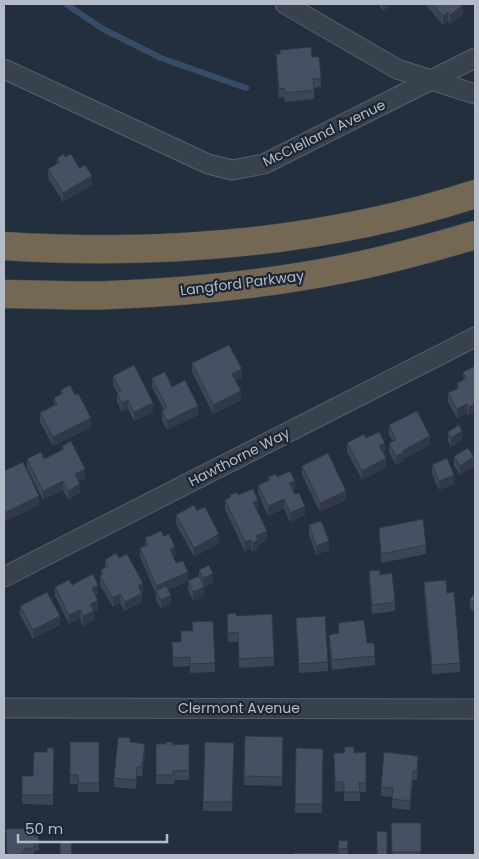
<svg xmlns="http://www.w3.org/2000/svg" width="479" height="859" font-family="Poppins,sans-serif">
<rect width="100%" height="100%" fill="#242f3e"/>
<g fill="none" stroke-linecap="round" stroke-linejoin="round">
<path stroke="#394c67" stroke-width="6" d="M66 4 103 29 161 58 246 88"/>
<g stroke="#565f6c" stroke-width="21">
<path id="minor" d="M285 4 397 69 475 94
M4 69 208 164 232 170 264 164 475 58
M4 577 475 337
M4 708 475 709"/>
</g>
<g stroke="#434c59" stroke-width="29">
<path id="motorway" d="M4 246C162 256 324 243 475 194
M4 294C39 294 75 297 110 295 188 292 267 284 343 269 388 260 432 248 475 235"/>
</g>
<use href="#minor" stroke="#38414e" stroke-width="19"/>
<use href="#motorway" stroke="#746855" stroke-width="28"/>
</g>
<path fill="#3b4654" d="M378 4H393L383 11Z
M425 4H462L463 14 450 24 448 21 443 25Z
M276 54 312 57 321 78V87L314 88V99L285 102 284 97 279 98 276 63Z
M65 157 79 168 92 185 63 202 48 178V169L57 164V158Z
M192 363 242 378 236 381 241 400 213 414 192 372Z
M475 367 469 416 467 413 457 418 448 402V393L457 389V383L463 380V372Z
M113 376 153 412 134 421 128 409 122 412 117 402V393L113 385Z
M152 378 172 387 198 415 167 430 162 420V411L164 410 152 387Z
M61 390 91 427 53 446 40 422V413L54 406V398L61 394Z
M389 425 430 445 403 459V462L396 465 389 452V443L393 441 389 435Z
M448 432 462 440 451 447 448 441Z
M366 438 385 452 383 453 386 467 362 480 347 452V443Z
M62 446 85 478 79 481 80 493 68 500 63 490 43 500 27 468V459H44L62 450Z
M454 456 474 466 460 475 454 466Z
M432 465 454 484 439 490 432 474Z
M302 466 346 500 320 512 302 475Z
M4 471 39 505 6 521 4 517Z
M268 477H277L295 490H293L305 515 290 522 284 508 268 516 258 494V485L268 481Z
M230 495H238L258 509H257L267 540 258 545V549L253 552 251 549 245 552 225 509V500L230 498Z
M197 511 219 543 194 557 176 524V515Z
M309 525 329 550 316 555 309 535Z
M379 528 426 545V554L381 563Z
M164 536 175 556 173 557 176 563 188 581 168 590 171 604 161 609 156 600V594L140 557V548L145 546V538Z
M119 558 143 592 142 593V602L125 611 120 603 113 607 100 585V576L101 575V570L105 568V560Z
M199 570 213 583 204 587V596L193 601 188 590V581L199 577Z
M369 571 380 575 395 602V611L372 614 369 580Z
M424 582 447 593 460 663V672L432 674 424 592Z
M475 584V620V613L470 608V599L474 595V586Z
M72 585 98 594 95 596 98 610 94 612V620L83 626 80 619 69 624 55 596V587Z
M20 606 60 625 33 639 20 615Z
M227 614 236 616 274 657V666L239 668 238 642H228Z
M296 618 328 662V671L299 673Z
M192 622 215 663V672L190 673V666L173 667 172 642H181L192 631Z
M338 623 367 643 375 656V665L332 670 329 644V635L338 633Z
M245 736 283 737 282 786 244 785Z
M70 742H99V792H78V784H70Z
M130 742 145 753 142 776H137L136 789 114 787V778Z
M234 743 232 811H203V802Z
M156 744H189V780H174V784H156Z
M54 748 53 805 22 804V776H33L47 752Z
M296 748 323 749 322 813H295Z
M366 752V792H360V801H344V791L335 792 334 753Z
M418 765 417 780H413L410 810 392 808V797L381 796V787Z
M391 823H421V855H392Z
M6 829 34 836H38L39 850 34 851V855H6Z
M339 840 348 850V855H338Z"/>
<path fill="#303945" d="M383 4H393L383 11Z
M463 5V14L450 24V15Z
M448 12V21L443 25V16Z
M92 176V185L63 202V193Z
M242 369V378L232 383V374Z
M241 391V400L213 414V405Z
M128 400V409L122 412V403Z
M153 403V412L134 421V412Z
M467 404V413L457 418V409Z
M475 404V413L469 416V407Z
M198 406V415L167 430V421Z
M91 418V427L53 446V437Z
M462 431V440L451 447V438Z
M430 436V445L403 459V462L396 465V456L402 451Z
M385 443V452L379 455V446Z
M474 457V466L460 475V466Z
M386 458V467L362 480V471Z
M85 469V478L75 483V474Z
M454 475V484L439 490V481Z
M63 481V490L43 500V491Z
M295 481V490L289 492V483Z
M80 484V493L68 500V491Z
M346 491V500L320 512V503Z
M39 496V505L6 521V512Z
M284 499V508L268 516V506Z
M258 500V509L253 511V502Z
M305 506V515L290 522V513Z
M267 531V540L258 545V549L253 552V543L256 536Z
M219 534V543L194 557V548Z
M251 540V549L245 552V542Z
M329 541V550L316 555V546Z
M175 547V556L170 558V549Z
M188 572V581L158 594 156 591V586Z
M213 574V583L203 587V578Z
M143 583V592L138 595V586Z
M98 585V594L92 598V588Z
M204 587V596L193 601V592Z
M142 593V602L125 611V602Z
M120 594V603L113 607V598Z
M171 595V604L161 609V600Z
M98 601V610L94 612V620L83 626V616L90 604Z
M80 610V619L69 624V615Z
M60 616V625L33 639V630Z
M145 744V753L142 776V767Z
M418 756V765L417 780V771Z
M413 771V780L410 810V801Z"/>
<path fill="#455162" stroke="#303945" d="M433 4H462L463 5 450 15 448 12 443 16Z
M311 47 312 57H319L321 78 313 79 314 90 285 93 284 88 279 89 276 54H280V50Z
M64 154 65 157 71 154 79 168 85 165 92 176 63 193 48 169 60 162 57 158Z
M229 345 242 369 232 374 241 391 213 405 192 363Z
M134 365 153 403 134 412 128 400 122 403 117 393 121 391 113 376Z
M475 366V404L469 407 467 404 457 409 448 393 459 388 457 383 466 379 463 372Z
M165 372 172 387 185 380 198 406 167 421 162 411 167 408 152 378Z
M70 385 75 395 78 393 91 418 53 437 40 413 57 404 54 398 63 393 61 390Z
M417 411 430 436 402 451 403 453 396 456 389 443 396 440 389 425Z
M459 425 462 431 451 438 448 432Z
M379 432 385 443 379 446 386 458 362 471 347 443 364 434 366 438Z
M71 441 85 469 75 474 80 484 68 491 63 481 43 491 27 459 41 452 44 459 64 449 62 446Z
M468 448 474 457 460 466 454 456Z
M328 453 346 491 320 503 302 466Z
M447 458 454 475 439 481 432 465Z
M23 462 39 496 6 512 4 508V471Z
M290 471 295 481 289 483 295 494 299 493 305 506 290 513 284 499 268 506 258 485 270 480 268 477 276 474 277 477Z
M253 489 258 500 253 502 267 531 256 536 258 540 253 543 251 540 245 542 225 500 231 497 230 495 237 492 238 495Z
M194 505 197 511 205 507 219 534 194 548 176 515Z
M423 519 426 545 381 554 379 528Z
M321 521 329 541 316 546 309 525Z
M161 531 164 536 169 534 175 547 170 549 176 563 183 561 188 572 156 586 140 548 148 545 145 538Z
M116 553 119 558 127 554 143 583 138 586 142 593 125 602 120 594 113 598 100 576 103 574 101 570 108 566 105 560Z
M209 565 213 574 203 578 199 570Z
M380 570V575L392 573 395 602 372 605 369 571Z
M93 574 98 585 92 588 98 601 90 604 94 611 83 616 80 610 69 615 55 587 69 580 72 585Z
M199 576 204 587 193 592 188 581Z
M446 580 447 593 454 592 460 663 432 665 424 582Z
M166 586 171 595 161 600 156 591Z
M47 592 60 616 33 630 20 606Z
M475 593V604L470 599Z
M236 613V616L272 614 274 657 239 659 238 632 228 633 227 614Z
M325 616 328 662 299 664 296 618Z
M364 620 367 643H374L375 656 332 660 329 635 339 633 338 623Z
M213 621 215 663 190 664V657L173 658 172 642H181V631H193L192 622Z
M245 736 283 737 282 777 244 776Z
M118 737 130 738V742L145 744 142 767H137L136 780 114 778Z
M70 742H99V783H78V775H70Z
M166 742H172V745L189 744V770L173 771 174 775H156V744H166Z
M205 742 234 743 232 802H203Z
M345 747H354V753L366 752V783H359L360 792H344V782H335L334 753H344Z
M47 748H54L53 795H22V776H33L34 752H47Z
M296 748 323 749 322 804H295Z
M384 752 418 756 417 771H413L410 801 392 799 393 788 381 787Z
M391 823H421V852H392Z
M34 828V836H38L39 841 34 842V848L24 849V854L7 855 6 829Z
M377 831 387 832V855H377Z
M339 840 348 841 347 849 338 848Z
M60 842H71L72 855H60Z
M294 853H338V855H294Z"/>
<g text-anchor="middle" stroke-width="4.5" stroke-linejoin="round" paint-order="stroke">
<g font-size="14" fill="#b4bcc9" stroke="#1d2633">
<text transform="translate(324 133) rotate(-26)" y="5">McClelland Avenue</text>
<text transform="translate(242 283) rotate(-7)" y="5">Langford Parkway</text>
<text transform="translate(239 457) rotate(-27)" y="5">Hawthorne Way</text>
<text x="239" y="713">Clermont Avenue</text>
</g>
</g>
<rect width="479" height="859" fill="none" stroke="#b4bcc9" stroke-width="10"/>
<path d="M18 834v8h149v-8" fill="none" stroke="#b4bcc9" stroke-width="2.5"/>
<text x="25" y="834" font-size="15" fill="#b4bcc9" stroke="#1d2633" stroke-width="4" paint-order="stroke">50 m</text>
</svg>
